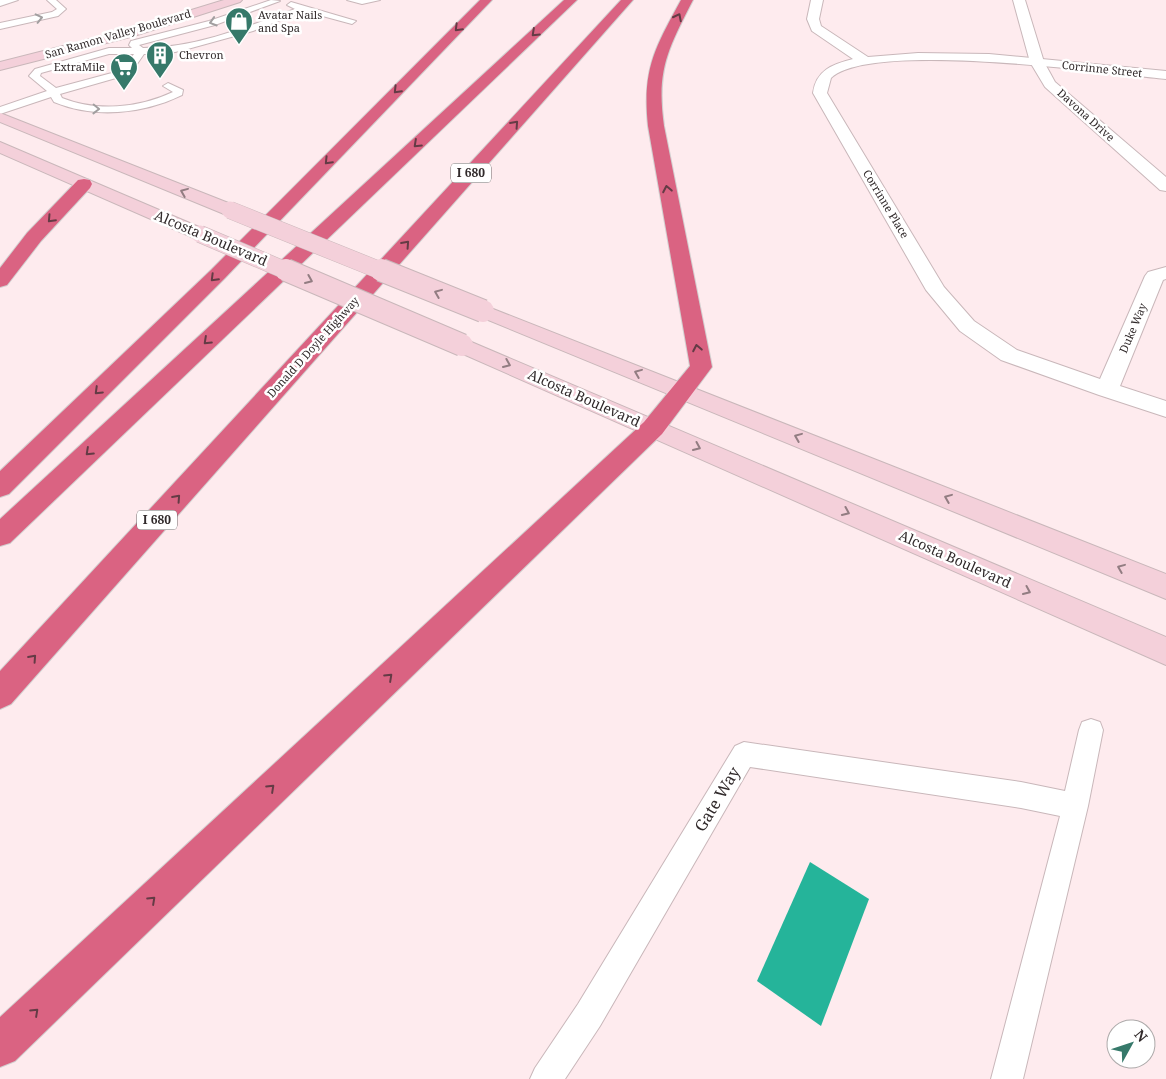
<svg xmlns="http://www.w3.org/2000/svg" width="1166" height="1079" font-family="'Noto Serif',serif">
<rect width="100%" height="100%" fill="#feebee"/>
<path fill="#25b49a" d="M810 862 869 899 821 1026 757 981Z"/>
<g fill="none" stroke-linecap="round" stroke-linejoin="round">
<g stroke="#c9b7ba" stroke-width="2">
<path id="service" d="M0 0H18L0 6Z
M47 0H56L66 9 58 16 0 29V23L52 12 57 9Z
M271 0 280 1 215 25 139 45 143 48C195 48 247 27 295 9L287 5 291 2 356 21 352 24 304 11 253 31 184 50 166 54H144L130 74 60 94 62 98C97 112 139 108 173 92L163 86 168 83 183 90 182 95C143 114 95 119 54 102L51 97 0 114V107L47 91 29 76 35 69 109 48H132L129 45 131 41 209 21ZM109 54H134L123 70 56 88 40 76 41 73Z
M347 0H380L362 4Z
M1091 719 1100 722 1103 730 1088 806 1023 1079H991L1060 816 1021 808 750 767 600 1026 565 1079H530L535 1068 578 1004 735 746 744 742 1021 782 1065 791 1079 730 1082 722Z"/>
</g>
<g stroke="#c9b7ba" stroke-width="2">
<path id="minor" d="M811 0H823L819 19 821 26 868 57 918 53 989 54 1166 71V79C1106 73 871 40 831 78L827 93 944 287 974 321 1017 350 1100 379 1145 276 1148 272 1166 267V279L1163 280 1120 386 1166 401V417L1099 395 1001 360 960 331 926 290 813 93C816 70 833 64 853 59L812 31 807 19Z"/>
</g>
<g stroke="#c9b7ba" stroke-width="2">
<path id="tertiary" d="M1013 0H1025L1044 62 1055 82 1166 177V191L1160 190 1045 87 1030 62Z"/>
</g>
<g stroke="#c9b7ba" stroke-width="2">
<path id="secondary" d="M224 0H242L240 2 134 36 0 70V62L126 30Z
M0 113 236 206 239 210 236 214 230 215 224 214 0 122Z
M0 142 206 230 209 234 206 238 200 240 194 238 0 153Z
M483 305 1166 574V599L476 315 473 311 476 307Z
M462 338 1166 637V665L454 350 451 345 454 340Z"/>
</g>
<g stroke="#d2d0d0" stroke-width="2">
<path id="motorway" d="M480 0H492L225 278 9 494 0 497V471L211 270Z
M564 0H577L10 543 0 546V519Z
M621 0H633L11 704 0 709V671Z
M681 0H693C668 49 656 70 664 126L712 367 662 434 15 1061 0 1067V1017L644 422 690 366 648 126C642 69 655 48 681 0Z
M84 179 90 180 92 184 90 188 41 241 7 285 0 287V268L27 233 78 180Z"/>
</g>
<use href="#service" fill="#fff" fill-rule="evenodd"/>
<use href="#minor" fill="#fff" fill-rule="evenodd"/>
<use href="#tertiary" fill="#fff" fill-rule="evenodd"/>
<use href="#secondary" fill="#f4d0da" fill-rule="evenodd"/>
<use href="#motorway" fill="#da6382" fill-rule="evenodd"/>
<g stroke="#c9b7ba" stroke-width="18" stroke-linecap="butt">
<path id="secondary-bridge-far1" d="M230 210 384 272
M200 234 289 272"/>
</g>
<g stroke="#c9b7ba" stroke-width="24" stroke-linecap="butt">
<path id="secondary-bridge" d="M286 270 462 345
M381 270 483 311"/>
</g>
<use href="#secondary-bridge-far1" stroke="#f4d0da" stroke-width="17"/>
<use href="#secondary-bridge" stroke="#f4d0da" stroke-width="22"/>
</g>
<defs><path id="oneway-chevron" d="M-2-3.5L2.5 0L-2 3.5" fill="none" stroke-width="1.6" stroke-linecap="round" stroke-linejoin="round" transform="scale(1.25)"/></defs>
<g stroke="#643b45">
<use href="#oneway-chevron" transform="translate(678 17) rotate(-63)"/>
<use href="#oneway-chevron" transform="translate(458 28) rotate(135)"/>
<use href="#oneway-chevron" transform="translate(535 33) rotate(137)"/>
<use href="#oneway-chevron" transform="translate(397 90) rotate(134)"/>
<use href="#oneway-chevron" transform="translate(515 124) rotate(-48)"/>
<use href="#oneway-chevron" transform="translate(417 144) rotate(137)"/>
<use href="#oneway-chevron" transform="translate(328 161) rotate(134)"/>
<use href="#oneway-chevron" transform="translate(667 189) rotate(-101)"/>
<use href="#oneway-chevron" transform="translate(51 219) rotate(133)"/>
<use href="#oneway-chevron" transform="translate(406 244) rotate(-48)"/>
<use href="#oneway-chevron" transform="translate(214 278) rotate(135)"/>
<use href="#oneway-chevron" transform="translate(207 341) rotate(137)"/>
<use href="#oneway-chevron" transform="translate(697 348) rotate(-101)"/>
<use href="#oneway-chevron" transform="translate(98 391) rotate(136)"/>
<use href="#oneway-chevron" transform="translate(89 452) rotate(137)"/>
<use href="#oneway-chevron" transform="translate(177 498) rotate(-48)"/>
<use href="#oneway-chevron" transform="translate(33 658) rotate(-48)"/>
<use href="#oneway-chevron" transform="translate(389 677) rotate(-43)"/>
<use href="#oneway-chevron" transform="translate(271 788) rotate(-43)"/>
<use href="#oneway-chevron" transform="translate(152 900) rotate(-43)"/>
<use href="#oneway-chevron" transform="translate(35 1012) rotate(-43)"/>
</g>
<g stroke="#a29fa0">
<use href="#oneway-chevron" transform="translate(39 18) rotate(-13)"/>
<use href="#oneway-chevron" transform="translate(213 22) rotate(163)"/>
<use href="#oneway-chevron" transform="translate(96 109) rotate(1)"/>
</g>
<g stroke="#927d82">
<use href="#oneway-chevron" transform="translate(184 192) rotate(-158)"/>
<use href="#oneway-chevron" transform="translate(309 280) rotate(23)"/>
<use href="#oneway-chevron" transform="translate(438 293) rotate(-158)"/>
<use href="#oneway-chevron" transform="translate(507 364) rotate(23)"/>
<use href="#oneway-chevron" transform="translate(638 373) rotate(-158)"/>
<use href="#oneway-chevron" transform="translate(798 437) rotate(-158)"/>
<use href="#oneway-chevron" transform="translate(697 447) rotate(24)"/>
<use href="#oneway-chevron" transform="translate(948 498) rotate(-158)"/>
<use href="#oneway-chevron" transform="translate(846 512) rotate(24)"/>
<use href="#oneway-chevron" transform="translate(1121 568) rotate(-158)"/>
<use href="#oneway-chevron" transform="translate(1027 591) rotate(24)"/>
</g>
<defs>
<g id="shop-pin" transform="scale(1.4375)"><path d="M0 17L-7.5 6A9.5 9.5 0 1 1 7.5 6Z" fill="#36796a" stroke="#fff"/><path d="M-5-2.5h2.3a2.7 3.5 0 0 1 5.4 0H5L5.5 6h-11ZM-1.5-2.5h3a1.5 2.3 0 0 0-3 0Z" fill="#fff"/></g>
<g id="building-pin" transform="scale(1.4375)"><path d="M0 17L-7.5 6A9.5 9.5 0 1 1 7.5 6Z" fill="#36796a" stroke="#fff"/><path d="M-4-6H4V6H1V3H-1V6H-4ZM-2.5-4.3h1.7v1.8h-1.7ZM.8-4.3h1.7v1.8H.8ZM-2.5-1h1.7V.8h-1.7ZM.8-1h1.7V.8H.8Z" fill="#fff"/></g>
<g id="supermarket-pin" transform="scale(1.4375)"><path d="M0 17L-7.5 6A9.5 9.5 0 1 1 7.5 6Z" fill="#36796a" stroke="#fff"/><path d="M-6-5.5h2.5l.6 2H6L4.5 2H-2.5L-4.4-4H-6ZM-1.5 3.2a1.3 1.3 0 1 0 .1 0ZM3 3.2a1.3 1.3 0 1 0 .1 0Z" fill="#fff"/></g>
</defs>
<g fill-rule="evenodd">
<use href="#shop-pin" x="239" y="21"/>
<use href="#building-pin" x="160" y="55"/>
<use href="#supermarket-pin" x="124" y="67"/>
</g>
<g text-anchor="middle" stroke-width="5" stroke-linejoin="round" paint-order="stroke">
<g font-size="11" fill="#312a2b" stroke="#fff" text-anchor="start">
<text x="258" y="19">Avatar Nails<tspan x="258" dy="13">and Spa</tspan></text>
<text x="179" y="59">Chevron</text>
<text x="105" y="71" text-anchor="end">ExtraMile</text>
</g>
<g font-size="11" fill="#312a2b" stroke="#fff">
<text transform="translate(118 34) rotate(-16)" y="4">San Ramon Valley Boulevard</text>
<text transform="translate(1102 69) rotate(6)" y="4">Corrinne Street</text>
<text transform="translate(1086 115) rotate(42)" y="4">Davona Drive</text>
<text transform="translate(886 204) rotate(59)" y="4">Corrinne Place</text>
<text transform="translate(1133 328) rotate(-67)" y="4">Duke Way</text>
<text transform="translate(313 347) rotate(-48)" y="4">Donald D Doyle Highway</text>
</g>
<g fill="#fff" stroke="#6f6a6b" stroke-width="1">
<rect x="451" y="163.5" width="40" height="19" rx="4"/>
<rect x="137" y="510.5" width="40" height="19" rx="4"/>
</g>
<g font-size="12" font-weight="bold" fill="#312a2b">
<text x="471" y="177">I 680</text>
<text x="157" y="524">I 680</text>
</g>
<g font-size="14" fill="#312a2b" stroke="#fff">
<text transform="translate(211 238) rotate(23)" y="5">Alcosta Boulevard</text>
<text transform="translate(584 398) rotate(24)" y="5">Alcosta Boulevard</text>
<text transform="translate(955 559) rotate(24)" y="5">Alcosta Boulevard</text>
</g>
<g font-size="16" fill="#312a2b" stroke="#fff">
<text transform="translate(717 799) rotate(-59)" y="6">Gate Way</text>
</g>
</g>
<g transform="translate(1131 1044) rotate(50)"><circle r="24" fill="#ffffff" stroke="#adaaaa"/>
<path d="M0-4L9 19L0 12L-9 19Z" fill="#36796a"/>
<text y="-8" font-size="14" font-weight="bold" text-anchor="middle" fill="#312a2b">N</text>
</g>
</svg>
